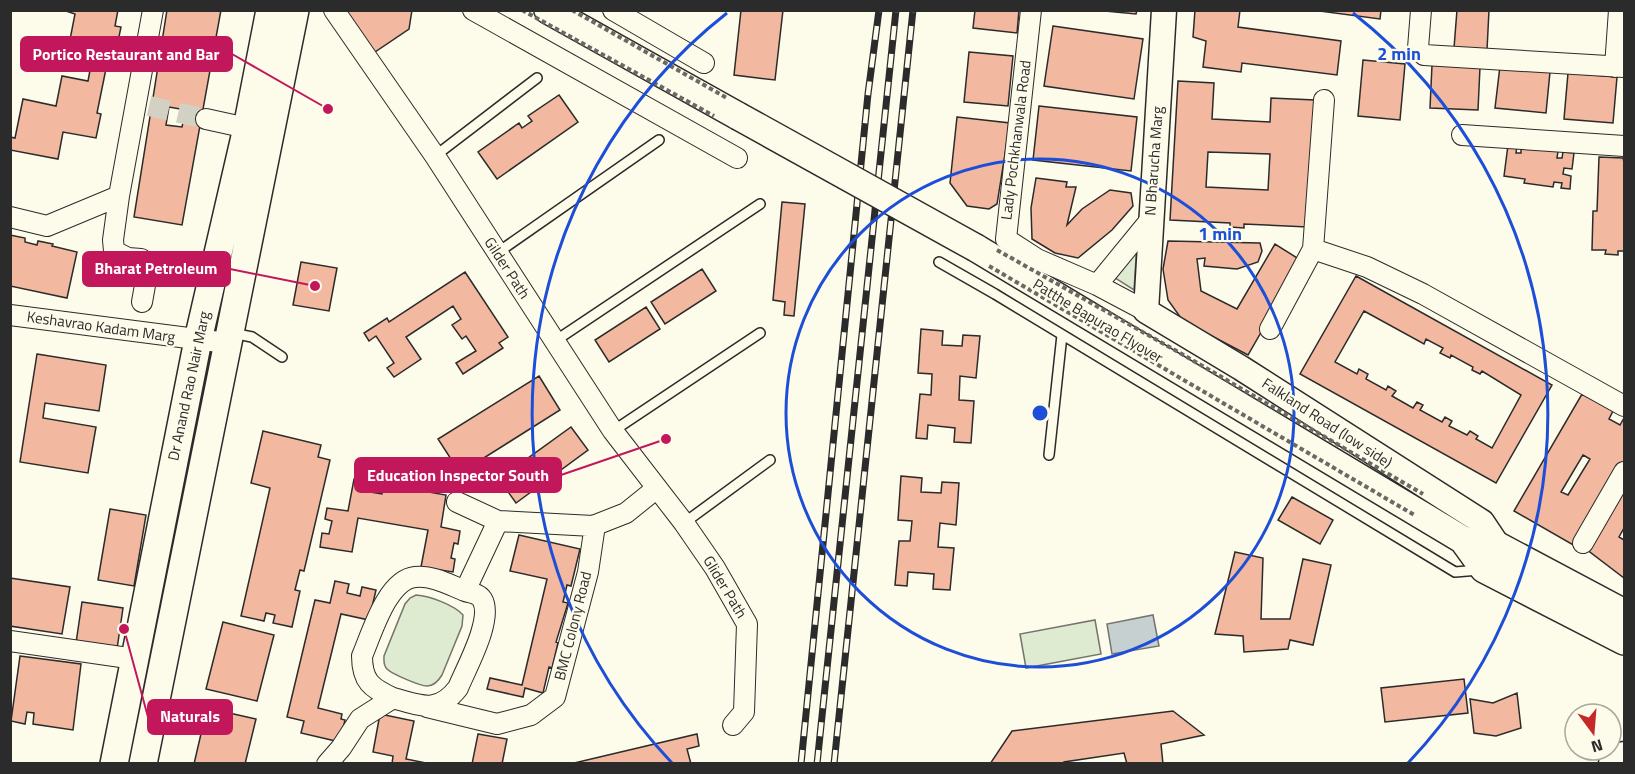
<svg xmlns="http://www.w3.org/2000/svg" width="1635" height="774" font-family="'Titillium Web',sans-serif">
<rect width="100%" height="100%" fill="#fdfbea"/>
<path fill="#deebd1" stroke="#74746e" stroke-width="1.5" d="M1137 243 1134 290 1104 271Z
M416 595C430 596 454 605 463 615L462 626 442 675C439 680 434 686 427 686 420 686 392 674 387 669 383 665 384 661 384 656L405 604 410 598Z
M1095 620 1101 654 1026 668 1020 634Z"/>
<path fill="#c7d0d0" stroke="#74746e" stroke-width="1.5" d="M1153 615 1159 646 1112 654 1107 624Z"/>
<path fill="#f2b8a0" stroke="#2b2b2b" stroke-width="1.5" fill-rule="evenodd" d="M63 10H118L115 26 121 27 117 46 111 44 97 113 101 114 96 138 63 132 58 159 10 150V137L15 138 23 99 56 106 62 76 88 81 91 65 66 60 75 14Z
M167 10H221L182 225 134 217ZM169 107 186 110 182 127 166 125Z
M342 10H412L409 29 372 54Z
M741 10H783L775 80 734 75Z
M975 10H1019L1017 33 973 28Z
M1094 10H1137L1136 14Z
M1195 10H1240L1238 27 1341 41 1337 75 1242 63 1241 72 1203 67 1206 41 1193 37Z
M1312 10H1381L1380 19Z
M1457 10H1489L1487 50 1454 48Z
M1053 26 1143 39 1134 99 1044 86Z
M969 52 1013 56 1008 106 964 102Z
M1363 60 1405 64 1400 120 1358 116Z
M1432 65 1480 67 1478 110 1430 108Z
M1500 66 1550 72 1546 113 1495 108Z
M1568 73 1617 77 1613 123 1564 119Z
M1178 81 1214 83 1212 119 1270 122 1271 98 1315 100 1308 227 1244 224V228L1230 227V223L1170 220ZM1208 152 1270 154 1268 190 1206 187Z
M559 95 578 122 497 179 478 152 519 123 522 128 532 121 528 116Z
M1039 106 1137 117 1131 171 1033 160Z
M957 117 1010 123 997 204 989 209 967 206 950 183Z
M1508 145 1517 146 1516 153H1521V147L1558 151 1557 158H1562L1563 152 1574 153 1572 169 1564 168 1563 174 1571 176 1570 189 1561 188 1562 183 1554 182 1553 187 1524 183 1525 179 1504 176Z
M1599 157 1623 158 1624 162V251H1618V255L1605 254 1606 250H1592L1593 211H1597Z
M1036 178 1067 182 1066 187H1076L1067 225 1082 209 1110 190 1131 193 1133 206 1112 230 1078 258 1055 253 1032 239 1031 208Z
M782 202 805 204 794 316 784 315 785 302 773 300Z
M10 235 25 238V242L37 245 38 241 53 244 52 246 77 252 67 298 10 286Z
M1168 241 1260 243 1262 251 1258 262 1237 269 1204 266 1205 258 1197 259 1201 291 1237 309 1275 244 1302 261 1248 355 1183 321 1168 300 1163 269Z
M301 262 337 268 329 311 293 305Z
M702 269 716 291 665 324 651 302Z
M465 272 508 337 499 343 503 348 463 374 456 363 476 351 466 336 462 339 452 325 461 319 453 306 406 337 421 359 394 377 387 368 394 363 376 336 369 341 364 333 387 318 389 322Z
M1356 276 1552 385 1496 483 1300 374ZM1364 311 1424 344 1426 339 1443 348 1440 353 1450 358 1451 355 1473 367 1472 370 1480 374 1482 371 1521 395 1492 448 1476 439 1478 436 1470 431 1467 435 1449 426 1452 421 1445 417 1442 422 1420 410 1423 405 1417 402 1413 408 1392 396 1396 391 1388 386 1386 390 1366 379 1368 374 1359 369 1357 374 1335 362Z
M646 307 660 329 609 362 595 340Z
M921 329 943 331 942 345 962 346 963 335 980 336 976 378 960 376 959 400 974 401 971 443 954 442 955 428 928 425 927 439 916 438 920 394 931 395 932 374 918 373Z
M37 354 106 365 99 411 45 403 43 418 96 427 88 473 20 462Z
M539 376 560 410 460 473 438 439Z
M1582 394 1613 411 1609 419 1620 425 1624 418V461L1575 546 1514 511ZM1583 455 1590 459 1568 495 1561 492Z
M571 427 588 450 516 503 499 479Z
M263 431 321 445 318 457 330 460 304 571 300 570 295 590 300 591 292 627 273 623 275 615 266 613 264 621 241 616 270 488 251 483Z
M901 476 922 478 921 492 941 493 942 482 959 483 956 525 940 523 938 547 954 548 950 590 933 589 934 574 908 572 907 586 895 585 899 541H910L912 521 898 520Z
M354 479 371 482 369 492 382 494 383 484 446 495 441 527 460 531 458 544 454 543 451 558 455 559 453 572 421 567 428 530 358 518 352 552 320 547 322 533 329 534 332 521 325 519 327 508 348 511Z
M1624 479V528L1619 537 1624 540V578L1586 549Z
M1292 497 1333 520 1320 544 1278 520Z
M110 509 146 515 134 586 98 580Z
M519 535 580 549 571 586 567 585 563 602 568 603 556 642 558 643 552 668 549 667 543 693 525 688 523 697 487 689 490 678 522 685 547 579 510 571Z
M1235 552 1263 558 1261 619H1290L1303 559 1331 565 1313 645 1290 640 1288 649 1244 652 1243 636 1215 634Z
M10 578 70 587 62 634 10 626Z
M335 581 349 584 347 593 360 596 362 587 376 590 369 620 341 614 318 708 342 714 341 719 345 720 340 742 301 733 304 721 287 717 315 600 330 603Z
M82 602 123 608 117 649 76 643Z
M223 622 274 635 257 701 206 689Z
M20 656 81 664 73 730 33 724 34 713 27 712 25 724 11 721Z
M1464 679 1468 713 1385 722 1381 688Z
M1517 693 1521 728 1496 736 1474 733 1470 699 1493 703Z
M207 708 256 719 245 764H194Z
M1173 711 1204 735 1161 744 1163 764H1127L1124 753 1064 762V764H990L1012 731Z
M380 714 414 721 406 759 431 764H392L393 756 373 752Z
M478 734 507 739 502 764H472Z
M697 734 699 746 687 749 691 764H570Z"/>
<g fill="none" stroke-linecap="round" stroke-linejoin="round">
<path stroke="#d3d1c4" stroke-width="20" stroke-dasharray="20 10" stroke-linecap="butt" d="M149 106 206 119"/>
<g stroke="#2b2b2b" stroke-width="12">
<path id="service" d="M435 156 537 78
M497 253 659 140
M939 262 995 294 1455 572 1479 570
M232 333 252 337 282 357
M555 341 760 204
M613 431 760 333
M1049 455 1062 335
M684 523 770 460"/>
</g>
<g stroke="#2b2b2b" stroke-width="22">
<path id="minor" d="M334 10 435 156 613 431 684 523 715 568 747 624 744 712 733 725
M473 10 737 158
M613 10 704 63
M1031 10 1006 239 1037 259 1097 285 1146 311
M1421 10 1418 48 1424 55 1624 67
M1615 67 1619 10
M206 119 247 128
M1462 135 1624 146
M119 196 113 240 114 251 128 258 141 259 147 274 142 302
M10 217 47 226 119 196 153 10
M1313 249 1367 267 1423 294 1624 406
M1097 285 1151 219
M10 315 227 343
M1270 329 1313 249 1324 100
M457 502 498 521
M1583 543 1624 472
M10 641 135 659
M393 698C371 688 362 681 362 656 372 633 387 580 415 577 432 575 450 585 465 591
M427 707 497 724 531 715 555 697 588 572 595 525
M327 764 341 748 360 719 393 698C420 705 437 715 458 688 466 668 494 619 482 599 478 593 470 593 465 591L498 521 593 526 626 513 657 488"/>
</g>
<g stroke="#2b2b2b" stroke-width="27">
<path id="tertiary" d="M1164 10 1146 311 1241 368 1482 522 1498 546"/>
</g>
<g stroke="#2b2b2b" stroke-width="30">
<path id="secondary" d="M548 10 738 116
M976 248 1453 534 1463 540 1498 546 1624 613
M1463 540 1484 569 1624 641
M114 764 198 340 247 128 270 10
M143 764 295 10"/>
</g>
<g stroke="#2b2b2b" stroke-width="33">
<path id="primary" d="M1614 764 1624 757"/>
</g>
<use href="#service" stroke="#fdfbea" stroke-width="9"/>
<use href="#minor" stroke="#fdfbea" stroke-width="20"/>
<use href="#tertiary" stroke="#fdfbea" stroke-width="24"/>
<use href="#secondary" stroke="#fdfbea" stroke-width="27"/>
<use href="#primary" stroke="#fdfbea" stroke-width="30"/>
<g stroke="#2b2b2b" stroke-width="7">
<path id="rail" d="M801 764 868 94 879 10
M817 764 896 10
M834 764 913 10"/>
</g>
<use href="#rail" stroke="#fdfbea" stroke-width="4.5" stroke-dasharray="14" stroke-linecap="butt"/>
<g stroke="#2b2b2b" stroke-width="30" stroke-linecap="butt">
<path id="secondary-bridge" d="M738 116 976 248"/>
</g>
<path stroke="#6a6964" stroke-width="4" stroke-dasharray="4.5 3" stroke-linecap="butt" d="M522 10 714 116
M572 10 727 98
M997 250 1180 353 1423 494
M989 266 1416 516"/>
<use href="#secondary-bridge" stroke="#fdfbea" stroke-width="27"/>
</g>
<g fill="none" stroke="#1d4ed8" stroke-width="3">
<circle cx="1040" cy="413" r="254"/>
<path d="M672 763A508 508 0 0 1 727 13M1353 13A508 508 0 0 1 1408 763"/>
</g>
<g text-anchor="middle" stroke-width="4.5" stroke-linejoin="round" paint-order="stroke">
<g font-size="15" fill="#2b2b2b" stroke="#fdfbea">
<text transform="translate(1016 140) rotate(-83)" y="5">Lady Pochkhanwala Road</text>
<text transform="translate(1154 161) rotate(-86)" y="5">N Bharucha Marg</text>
<text transform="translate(507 268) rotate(57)" y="5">Gilder Path</text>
<text transform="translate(1098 321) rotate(31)" y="5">Patthe Bapurao Flyover</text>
<text transform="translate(101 327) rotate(8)" y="5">Keshavrao Kadam Marg</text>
<text transform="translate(189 386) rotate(-78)" y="5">Dr Anand Rao Nair Marg</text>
<text transform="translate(1327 423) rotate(33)" y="5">Falkland Road (low side)</text>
<text transform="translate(725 587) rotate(59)" y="5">Glider Path</text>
<text transform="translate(573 626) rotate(-76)" y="5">BMC Colony Road</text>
</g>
</g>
<circle cx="1040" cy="413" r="9" fill="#1d4ed8" stroke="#fdfbea" stroke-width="3"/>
<g font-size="18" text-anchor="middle" font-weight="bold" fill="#1d4ed8" stroke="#fdfbea" stroke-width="4.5" stroke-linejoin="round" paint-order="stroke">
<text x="1399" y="60">2 min</text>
<text x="1220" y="240">1 min</text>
</g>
<path fill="none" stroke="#c2185b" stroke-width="2" d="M328 109L232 54M315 286L230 269M666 439L561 475M124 629L148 717"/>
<g fill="#c2185b" stroke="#fdfbea" stroke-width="2">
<circle cx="328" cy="109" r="6"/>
<circle cx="315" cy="286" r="6"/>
<circle cx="666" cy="439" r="6"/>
<circle cx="124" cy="629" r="6"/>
</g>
<g fill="#c2185b" stroke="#c2185b" stroke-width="2">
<rect x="21" y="37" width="211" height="34" rx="6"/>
<rect x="83" y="252" width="147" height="34" rx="6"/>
<rect x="355" y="458" width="206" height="34" rx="6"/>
<rect x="148" y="700" width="84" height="34" rx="6"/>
</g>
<g font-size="16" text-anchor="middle" font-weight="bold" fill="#fff">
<text x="126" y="60">Portico Restaurant and Bar</text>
<text x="156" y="274">Bharat Petroleum</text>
<text x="458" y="481">Education Inspector South</text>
<text x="190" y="722">Naturals</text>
</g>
<rect width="1635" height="774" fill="none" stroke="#2b2b2b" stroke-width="24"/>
<g transform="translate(1593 732) rotate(164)"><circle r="28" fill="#fdfbea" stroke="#a9a89e" stroke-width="1.5"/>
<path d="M0-4.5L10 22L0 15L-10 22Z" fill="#c62828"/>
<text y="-9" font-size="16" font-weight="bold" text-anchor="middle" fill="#2b2b2b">N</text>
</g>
</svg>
